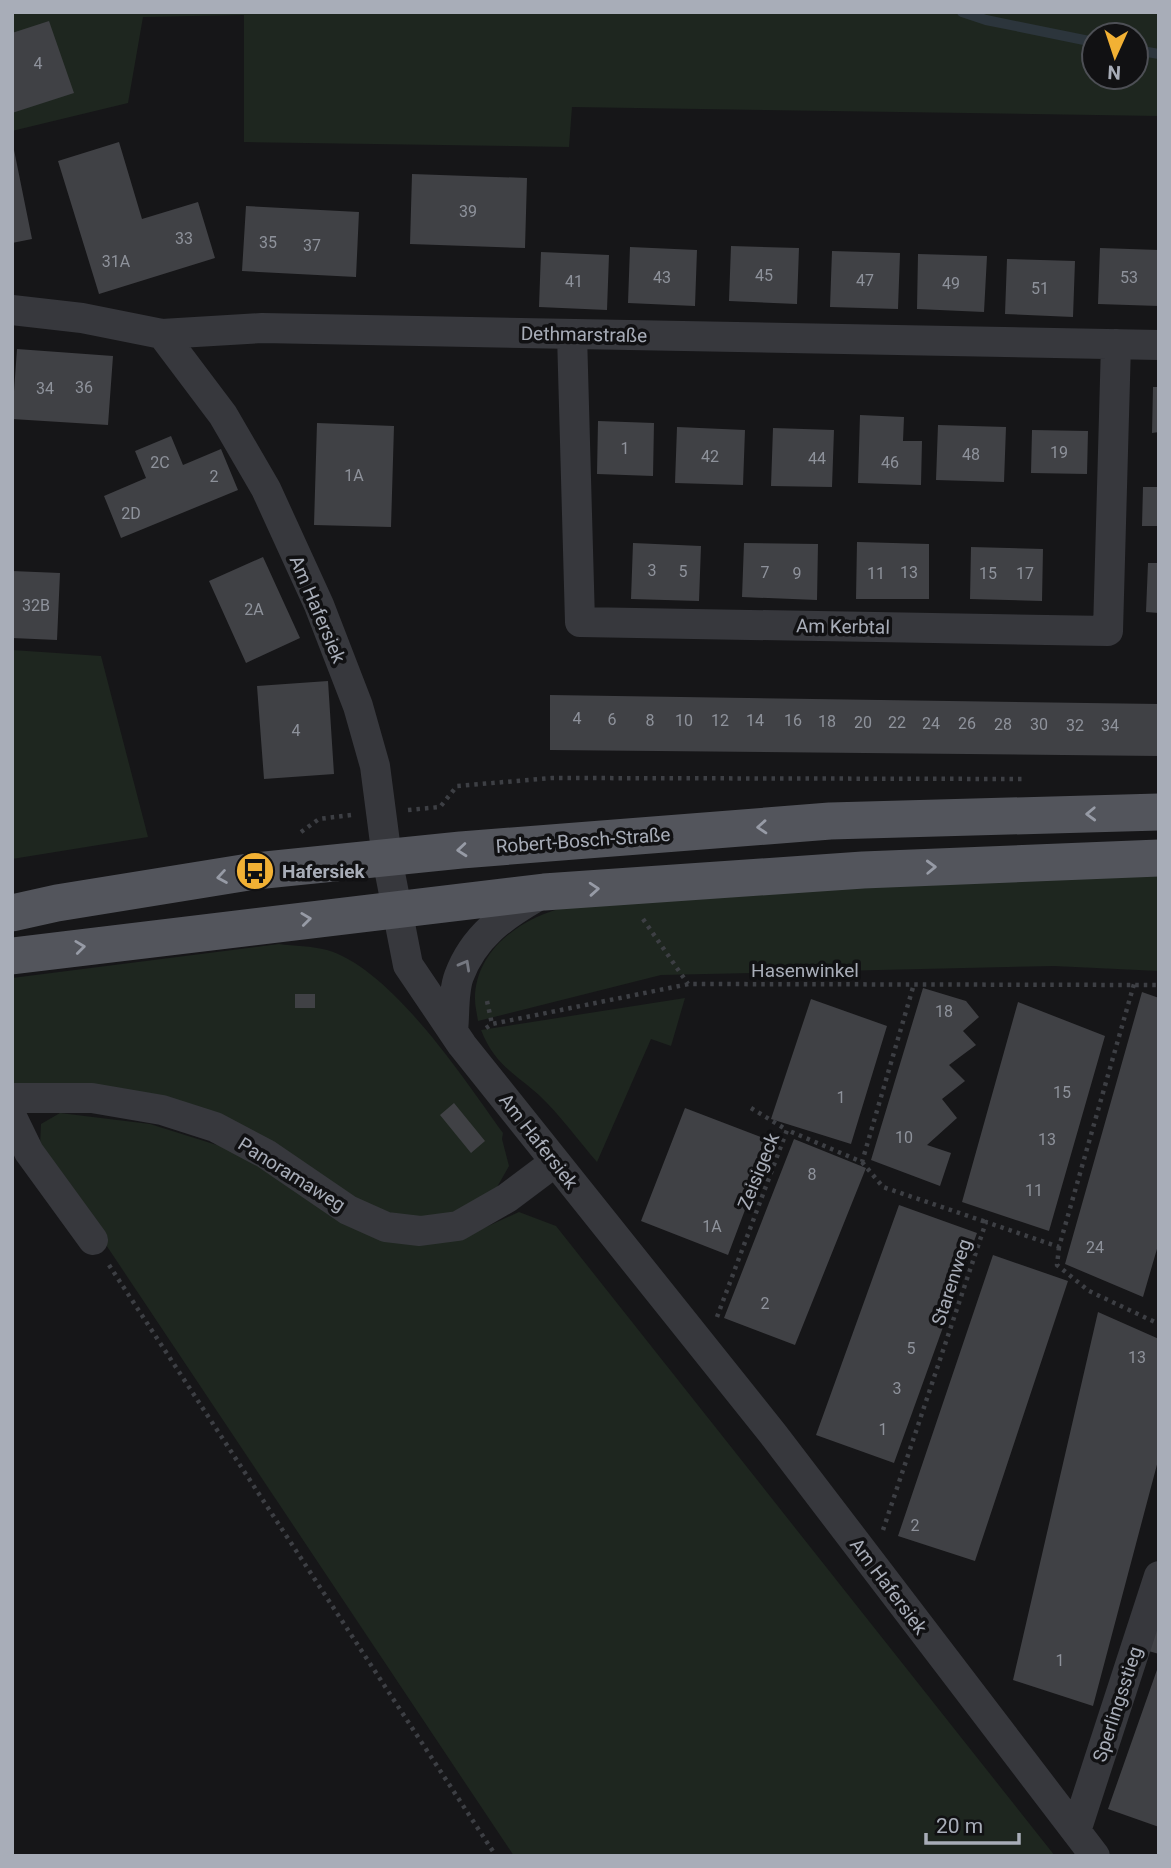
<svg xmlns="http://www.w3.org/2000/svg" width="1171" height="1868" font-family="Roboto,sans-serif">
<rect width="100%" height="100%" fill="#161618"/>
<path fill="#1e261f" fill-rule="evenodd" d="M12 12H1159V116L572 107 569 147 244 142V15L143 17 128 103 12 131ZM1094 35H1136V77H1094Z
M12 650 101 656 148 837 12 859Z
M1159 875V971L1054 966 661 975 478 1021C477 1014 475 1006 475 999 475 949 523 917 566 907L992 879Z
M279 944C294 946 312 946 327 950 392 969 464 1079 503 1133L502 1139 509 1166 492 1196 456 1215 404 1217 372 1209 250 1131 12 1091V978Z
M685 998 671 1046 651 1039 597 1162C578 1140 560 1115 539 1095 513 1072 495 1065 481 1030Z
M60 1113 150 1124 239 1152 337 1216 462 1238 519 1212 556 1226 1055 1856H514L40 1146 41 1124Z"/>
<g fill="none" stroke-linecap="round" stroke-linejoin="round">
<path stroke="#2c353c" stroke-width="10" d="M962 12 986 20 1094 42
M1136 50 1159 54"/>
</g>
<path fill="#404145" d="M49 21 74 93 12 113V33Z
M12 140 32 239 12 243Z
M119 142 142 219 198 202 215 258 99 294 58 161Z
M412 174 527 178 525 248 410 244Z
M246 206 359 212 356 277 242 271Z
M731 246 799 248 797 304 729 301Z
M630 247 697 250 695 306 628 303Z
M1100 248 1159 250V306L1098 304Z
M832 251 900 253 898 309 830 307Z
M541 252 609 255 607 310 539 307Z
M918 254 987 256 984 312 917 309Z
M1007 259 1075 261 1073 317 1005 314Z
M17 349 113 356 108 425 12 419Z
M1153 387H1159V432L1152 433Z
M860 415 904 417 903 441H922L921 485 858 483Z
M598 421 654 423 653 476 597 474Z
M317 423 394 426 391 527 314 525Z
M938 425 1006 427 1004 482 936 480Z
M677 427 745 430 743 485 675 483Z
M773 428 834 430 832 487 771 486Z
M1032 430 1088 431 1087 474 1031 473Z
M171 436 183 465 221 449 238 490 121 538 104 496 146 478 135 451Z
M1143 487H1159V526H1142Z
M857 542 929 544V599H856Z
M633 543 701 546 699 601 631 599Z
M744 543 818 544 817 600 742 597Z
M971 547 1043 549 1042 601 970 599Z
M263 557 300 638 246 663 209 581Z
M1148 563H1159V613L1146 612Z
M12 571 60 573 57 640 12 638Z
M328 681 334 774 264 779 257 686Z
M550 695 1159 704V756L550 750Z
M923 988 966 1001 979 1017 963 1031 976 1045 949 1065 965 1081 942 1099 957 1118 927 1145 951 1153 940 1186 871 1160Z
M1142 992 1159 998V1242L1143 1297 1065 1264Z
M295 994H315V1008H295Z
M811 999 887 1026 851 1144 771 1119Z
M1018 1002 1105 1036 1049 1231 962 1202Z
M454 1103 485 1141 471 1153 440 1115Z
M685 1108 771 1141 728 1255 641 1221Z
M794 1139 866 1168 795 1345 724 1318Z
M899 1205 977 1233 894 1463 816 1435Z
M993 1255 1068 1281 975 1561 898 1536Z
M1098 1312 1159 1339V1457L1093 1706 1013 1680Z
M1159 1614V1654L1145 1650Z
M1158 1667H1159V1827L1108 1809Z"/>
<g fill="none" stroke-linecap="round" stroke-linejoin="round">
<path stroke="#3d3f44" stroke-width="4.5" stroke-dasharray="3.5 5" stroke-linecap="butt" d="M408 810 440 807 457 786 552 778 1026 779
M301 832 319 819 351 815
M643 919 688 984
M487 1001 492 1024
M486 1028 492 1024 689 984 1159 985
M751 1108 787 1130
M862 1162 883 1187 986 1222
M1059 1247 1057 1265 1089 1291 1159 1324
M109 1265 496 1856
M717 1317 787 1130 862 1162 914 984
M883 1530 986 1222 1059 1247 1134 984"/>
<path stroke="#37383d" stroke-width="30" d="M12 310 82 318 162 334 262 328 1159 345
M162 334 223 415 266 489 319 605 358 706 375 766 387 858 408 965 462 1045 773 1434 1095 1856
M572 334 580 622 1108 631 1116 344
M453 1031C455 1014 453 992 459 976 474 936 503 916 538 896
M12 1098H92L162 1110 215 1127 266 1154 348 1210 386 1227 420 1231 458 1226 507 1198 555 1162
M12 1117 29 1152 93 1240
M1076 1831 1159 1576"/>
<path stroke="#53555c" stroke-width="37" d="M12 913 57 903 255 871 461 850 830 821 1159 812
M12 956 544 892 863 870 1159 858"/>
</g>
<defs><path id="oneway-chevron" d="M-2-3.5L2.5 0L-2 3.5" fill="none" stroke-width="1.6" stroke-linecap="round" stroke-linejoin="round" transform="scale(1.75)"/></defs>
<g stroke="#979ba6">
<use href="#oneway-chevron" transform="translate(1091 814) rotate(178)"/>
<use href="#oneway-chevron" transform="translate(762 827) rotate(176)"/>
<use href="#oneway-chevron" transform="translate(462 850) rotate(175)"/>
<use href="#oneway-chevron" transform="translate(931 867) rotate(-2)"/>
<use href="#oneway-chevron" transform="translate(222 877) rotate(171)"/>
<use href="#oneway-chevron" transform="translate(594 889) rotate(-4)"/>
<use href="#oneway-chevron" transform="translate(306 919) rotate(-7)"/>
<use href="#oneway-chevron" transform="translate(80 947) rotate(-7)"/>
</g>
<use stroke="#757881" href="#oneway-chevron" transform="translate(465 965) rotate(-61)"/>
<defs>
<g id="bus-disc" transform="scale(2.0125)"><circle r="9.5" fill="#f2b134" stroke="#111113"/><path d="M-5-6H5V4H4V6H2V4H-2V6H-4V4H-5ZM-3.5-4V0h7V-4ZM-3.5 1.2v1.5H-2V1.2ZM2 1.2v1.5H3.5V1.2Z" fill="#111"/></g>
</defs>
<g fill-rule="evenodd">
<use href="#bus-disc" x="255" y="871"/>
</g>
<g text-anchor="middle" stroke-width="7" stroke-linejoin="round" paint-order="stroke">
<g font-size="16" fill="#8e929b">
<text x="38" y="69">4</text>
<text x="468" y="217">39</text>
<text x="184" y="244">33</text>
<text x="268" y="248">35</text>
<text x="312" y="251">37</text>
<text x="116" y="267">31A</text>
<text x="764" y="281">45</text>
<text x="662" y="283">43</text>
<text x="1129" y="283">53</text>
<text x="865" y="286">47</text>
<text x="574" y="287">41</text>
<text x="951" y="289">49</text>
<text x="1040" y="294">51</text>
<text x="84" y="393">36</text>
<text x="45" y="394">34</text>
<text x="625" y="454">1</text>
<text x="1059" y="458">19</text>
<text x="971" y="460">48</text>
<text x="710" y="462">42</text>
<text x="817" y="464">44</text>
<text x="160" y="468">2C</text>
<text x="890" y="468">46</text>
<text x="354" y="481">1A</text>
<text x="214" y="482">2</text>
<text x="131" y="519">2D</text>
<text x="652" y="576">3</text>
<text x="683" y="577">5</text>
<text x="765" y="578">7</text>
<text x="909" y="578">13</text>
<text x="797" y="579">9</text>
<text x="876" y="579">11</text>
<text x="988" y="579">15</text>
<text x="1025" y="579">17</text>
<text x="36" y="611">32B</text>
<text x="254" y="615">2A</text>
<text x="577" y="724">4</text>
<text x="612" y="725">6</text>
<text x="650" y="726">8</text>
<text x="684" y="726">10</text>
<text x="720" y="726">12</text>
<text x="755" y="726">14</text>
<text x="793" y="726">16</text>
<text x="827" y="727">18</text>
<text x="863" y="728">20</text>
<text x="897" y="728">22</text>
<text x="931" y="729">24</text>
<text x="967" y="729">26</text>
<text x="1003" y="730">28</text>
<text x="1039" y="730">30</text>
<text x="1075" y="731">32</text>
<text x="1110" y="731">34</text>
<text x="296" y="736">4</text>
<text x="944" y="1017">18</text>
<text x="1062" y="1098">15</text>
<text x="841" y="1103">1</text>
<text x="904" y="1143">10</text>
<text x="1047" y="1145">13</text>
<text x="812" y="1180">8</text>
<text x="1034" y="1196">11</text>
<text x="712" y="1232">1A</text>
<text x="1095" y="1253">24</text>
<text x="765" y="1309">2</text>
<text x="911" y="1354">5</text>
<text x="1137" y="1363">13</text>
<text x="897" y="1394">3</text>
<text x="883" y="1435">1</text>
<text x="915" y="1531">2</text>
<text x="1060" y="1666">1</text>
</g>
<g font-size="19" fill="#a8adb8" stroke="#111113">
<text transform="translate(584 334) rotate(1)" y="7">Dethmarstraße</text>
<text transform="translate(318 609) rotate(67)" y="7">Am Hafersiek</text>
<text transform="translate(843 626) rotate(1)" y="7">Am Kerbtal</text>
<text transform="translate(583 840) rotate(-4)" y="7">Robert-Bosch-Straße</text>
<text x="805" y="977">Hasenwinkel</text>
<text transform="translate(539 1141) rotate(52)" y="7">Am Hafersiek</text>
<text transform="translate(758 1171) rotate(-68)" y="7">Zeisigeck</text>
<text transform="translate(292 1174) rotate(32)" y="7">Panoramaweg</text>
<text transform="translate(951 1282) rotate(-72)" y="7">Starenweg</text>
<text transform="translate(889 1586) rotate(53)" y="7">Am Hafersiek</text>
<text transform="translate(1117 1704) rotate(-72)" y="7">Sperlingsstieg</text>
</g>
<g font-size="19" font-weight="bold" fill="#a8adb8" stroke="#111113" text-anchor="start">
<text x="282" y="878">Hafersiek</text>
</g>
</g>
<rect width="1171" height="1868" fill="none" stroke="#a8adb8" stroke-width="28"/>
<g transform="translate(1115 56) rotate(183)"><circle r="33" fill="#111113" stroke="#4d4f55" stroke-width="2"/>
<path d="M0-5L12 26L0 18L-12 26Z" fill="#f2b134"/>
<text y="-10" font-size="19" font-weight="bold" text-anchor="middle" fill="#a8adb8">N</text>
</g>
<path d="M926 1833v10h93v-10" fill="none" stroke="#a8adb8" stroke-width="3.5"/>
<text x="936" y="1833" font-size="21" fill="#a8adb8" stroke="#111113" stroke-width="5" paint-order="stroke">20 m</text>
</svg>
